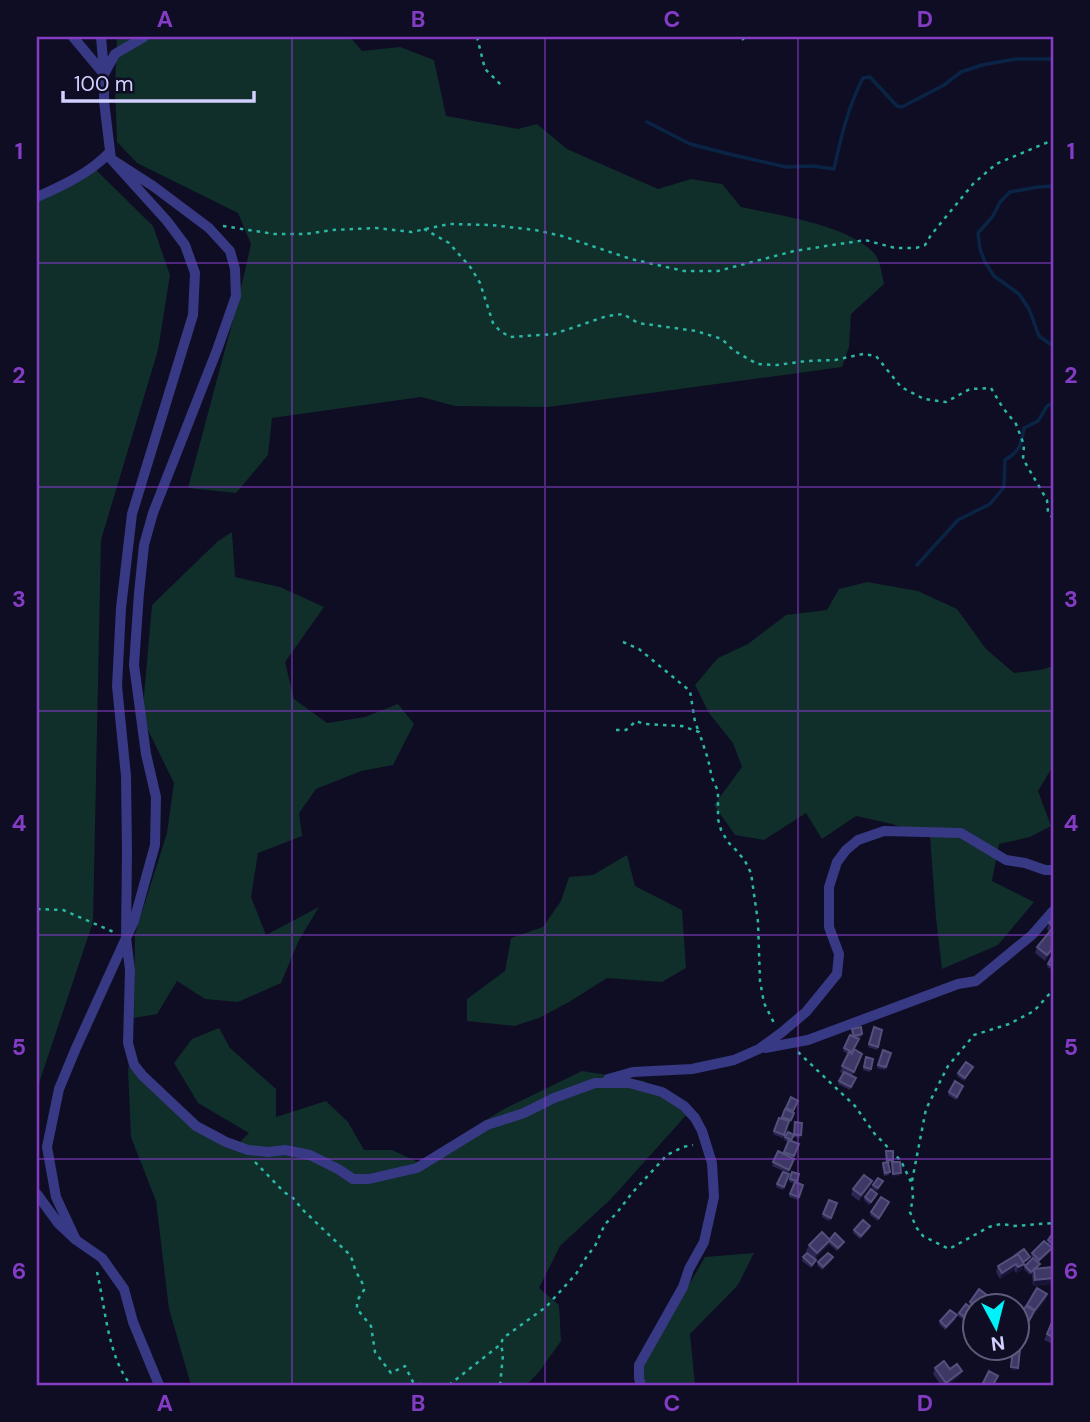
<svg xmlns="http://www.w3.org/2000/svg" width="1090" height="1422" font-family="'DM Sans',sans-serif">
<rect width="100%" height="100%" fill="#0f0d23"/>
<path fill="#102e2a" d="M117 37H350L362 51 400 47 434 60 446 116 518 129 537 124 567 149 658 189 691 179 722 184 741 207C778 215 848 225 874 253 880 260 882 275 884 284L851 314 849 347 842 367 548 407 455 406 421 397 272 418 268 455 236 493 188 488 238 301 251 244 238 213 137 163 117 142 115 88Z
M94 168 153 226 170 275 158 350 101 540 93 922 37 1089V195Z
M232 532 235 577 280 587 324 607 285 662 294 699 327 723 365 717 398 704 414 724 393 765 361 771 316 789 299 813 302 836 258 853 251 897 266 935 319 907 299 940 281 983 238 1002 205 999 177 981 157 1014 134 1018 135 934 167 833 174 783 142 718 152 605 218 541Z
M867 582 918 591 957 609 986 649 1014 673 1040 670 1053 666V766L1038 791 1051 826 1030 837 999 844 992 881 1034 902 998 945 942 969 936 918 930 837 892 824 856 816 822 839 806 813 764 840 735 835 714 805 742 767 733 743 709 713 695 685 718 658 748 644 786 615 827 610 839 589Z
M627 855 635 886 682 910 686 968 662 982 607 978 569 1002 539 1018 514 1026 467 1021V999L505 971 511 938 543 927 561 901 569 877 593 875Z
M219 1028 230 1048 276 1089V1117L326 1101 348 1122 364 1150H392L422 1164 460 1136 504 1109 582 1071 644 1081 689 1112 611 1199 560 1246 539 1288 559 1305 561 1341 539 1372 526 1385H191L169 1309 156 1201 131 1137 128 1067 194 1127 234 1148 249 1133 198 1103 174 1063 192 1039Z
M754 1253 738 1285 690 1334 695 1385H634L635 1377 705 1257Z"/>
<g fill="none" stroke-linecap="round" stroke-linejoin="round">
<path stroke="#0a2446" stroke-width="3.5" d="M647 122 690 144 733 155 786 167 813 166 834 169C841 137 848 107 863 78L870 77 897 106 902 107 944 85 961 72 982 65 1016 59H1053
M1053 186 1038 187 1010 192 1000 202 993 216 978 233 980 249 985 262 994 276 1019 294 1029 309 1039 336 1053 346
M917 565 958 520 990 504 1004 487 1005 460C1020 451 1021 445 1024 428L1038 421 1047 406 1053 403"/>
<path stroke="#2ab8a6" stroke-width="2.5" stroke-dasharray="3.5 5" stroke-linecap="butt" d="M477 37 485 69 502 86
M742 37 745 44
M223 226 274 234H306L333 230 376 228 412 232 449 224 491 225 535 230 562 236 631 259 684 271H718L794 251 865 240 895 248H916L925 245 931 235 973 184 996 164 1053 140
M424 229 449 243 471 268 480 283 493 323 500 331 510 337 554 334 607 316 623 314 638 323 696 331 722 339 733 350 757 364 777 365 807 361 835 360 863 354 876 356 901 387 924 399 946 402 970 389 991 388 1003 408 1016 424 1024 445 1023 459 1047 500 1048 512 1053 518
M623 642 639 649 690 691 695 722 699 732
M616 730H626L636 721 644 724 682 726 699 732 708 759 712 778 718 791V819L721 830 728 842 737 851 745 861 751 873 758 922 760 981 764 1003 774 1023
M37 909 63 910 116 933
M798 1052 855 1106 874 1133 901 1161 912 1184 913 1199 910 1212 916 1227 923 1236 949 1249 989 1227 1001 1224 1015 1226 1053 1223
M255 1162 284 1192 293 1198 303 1210 349 1254C353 1260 353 1263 355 1269 358 1277 363 1281 364 1290L357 1301V1309L371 1326 375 1352 391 1373 405 1366 413 1382 422 1385
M912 1181 926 1109 948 1066 974 1035 1009 1024 1034 1011 1053 990
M97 1272C105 1306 108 1358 131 1385
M449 1385 501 1344 503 1338 546 1307 576 1274 587 1256 595 1246 605 1224 616 1214 632 1193 667 1155 683 1147 693 1145
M500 1385 503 1355 501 1344"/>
<path stroke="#373984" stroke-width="10" d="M73 37 104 74V101L111 159 167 221 185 245 195 273 193 315 132 514 121 608 117 686 126 776 127 852 126 938 76 1048 59 1089 47 1147 56 1197 76 1240
M101 37 104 72
M104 74 115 54 144 37
M111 159 153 186 209 228 230 251 235 269 236 296 217 350 153 513 144 545 139 593 134 665 146 754 156 797 155 845 134 921 126 938 130 970 128 1043 134 1065 143 1076 196 1126 226 1142 248 1150 268 1152 285 1150 310 1155 338 1169 353 1179H369L417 1168 487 1125 524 1113 554 1098 595 1083H629L662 1092 684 1106 695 1118 702 1131 712 1163 714 1197 704 1242 689 1269 683 1287 639 1365V1378L641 1385
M37 197C64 185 90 173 110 152
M765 1048 808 1040 958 984 976 981 1032 935 1053 911
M608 1079 633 1072 692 1069 734 1060 759 1049 781 1033 806 1012 837 974 839 954 829 927V887L837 862 846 850 858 840 884 831 961 833 1006 860 1025 863 1045 870H1053
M37 1194 58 1223 76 1240 102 1258 124 1289 133 1322 159 1385"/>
</g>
<path fill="#2b2652" d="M1053 918V951L1045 961 1035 953 1037 947 1050 932 1047 929 1049 923Z
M1051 958 1053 959V970L1047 967Z
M874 1027 882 1030 877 1050 868 1047Z
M852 1029 862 1034 861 1037 857 1038 854 1050 860 1060 852 1076 856 1078 850 1090 838 1084 843 1074 840 1072 848 1054 843 1051 850 1035 852 1036 851 1032Z
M883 1050 891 1053 885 1070 877 1068Z
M873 1059 870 1072 863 1070 865 1060Z
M971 1070 964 1081 957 1076 958 1073Z
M962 1089 956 1100 948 1095 949 1092Z
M791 1097 793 1116 790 1123H789L783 1138 773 1134 779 1118H781Z
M795 1122 801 1135 800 1138 793 1137 792 1141 799 1144 793 1158V1162L788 1173 772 1166 778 1151 783 1154 788 1142 784 1140 788 1132 793 1134Z
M886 1151 893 1160 892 1163H888L889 1175 884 1176 882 1166 883 1163 886 1162 885 1154Z
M783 1172 789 1174 783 1190 776 1187Z
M792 1172 799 1174 797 1182 803 1185 798 1200 789 1197 794 1183 789 1182Z
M872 1181 870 1187 859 1201 851 1195 853 1189Z
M882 1184 877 1191 872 1188 873 1185Z
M865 1197H876L869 1205 864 1200Z
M829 1200 837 1203 829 1221 822 1217Z
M889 1202 878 1221 870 1215 871 1212Z
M870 1226 869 1229 860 1239 853 1233 854 1230Z
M1053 1233V1248L1047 1243Z
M830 1239 843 1245 837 1251 829 1244 815 1259V1263L811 1268 802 1261 803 1257H813L806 1251 809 1245Z
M1052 1248 1050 1251 1038 1263V1267L1037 1269 1053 1275 1051 1284 1033 1286 1032 1275 1033 1273 1030 1275 1024 1269 1025 1266 1033 1258 1031 1256 1032 1253Z
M1017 1254 1029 1260 1024 1263 1022 1270 1016 1273 1014 1270 1000 1279 996 1272 998 1266 1016 1255Z
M833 1257 832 1260 822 1270 817 1265 818 1262Z
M1037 1288 1047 1294 1045 1300 1033 1316 1023 1334 1017 1330V1320L1027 1307Z
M987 1299 981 1306H975V1309L969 1305 970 1302Z
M971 1312 965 1321 958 1316 959 1313Z
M956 1319 945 1330 939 1324 940 1321Z
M1053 1320V1344L1044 1340Z
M935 1368 950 1369 962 1371 959 1377 948 1385H941L933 1374Z"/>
<path fill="#181437" d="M1053 948V951L1045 961 1047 955Z
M901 1173 900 1176 892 1177 893 1174Z
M872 1181 870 1187 859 1201 861 1195Z
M830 1240 828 1246 815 1259 817 1253Z
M1016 1264 1014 1270 1000 1279 1002 1273Z
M1024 1264 1022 1270 1016 1273 1018 1267Z
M1053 1278 1051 1284 1033 1286 1035 1280Z
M1047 1294 1045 1300 1033 1316 1035 1310Z
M1011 1367 1018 1368 1017 1371 1010 1370Z
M962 1371 959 1377 948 1385H945L946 1383Z"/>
<path fill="#3d3865" stroke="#54507d" stroke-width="2" d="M1053 918V926L1049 923Z
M1051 930 1053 932V948L1047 955 1037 947Z
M1051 958 1053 959V966L1048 964Z
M861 1027 862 1034 854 1036 852 1029Z
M874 1027 882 1030 878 1047 869 1044Z
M850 1035 859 1039 852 1052 844 1048Z
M854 1049 862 1054 854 1072 842 1066 849 1052 852 1054Z
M883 1050 891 1053 886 1067 878 1065Z
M866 1057 873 1059 871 1069 864 1067Z
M966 1062 973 1067 965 1078 958 1073Z
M844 1072 856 1078 851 1087 839 1081Z
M955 1081 963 1086 957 1097 949 1092Z
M791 1097 798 1101 793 1111 786 1108Z
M785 1109 794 1113 791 1120 782 1117Z
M779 1118 789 1121 784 1135 774 1131Z
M795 1122 802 1123 801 1135 794 1134Z
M788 1132 794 1135 791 1140 785 1137Z
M789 1140 799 1144 794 1156 784 1152Z
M778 1151 794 1159 789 1170 773 1162Z
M886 1151H893V1160H887Z
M888 1162 890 1172 885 1173 883 1163Z
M892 1162H900L901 1173 893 1174Z
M783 1172 789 1174 784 1187 777 1184Z
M792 1172 799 1174 797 1181 790 1179Z
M864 1175 872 1181 861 1195 853 1189Z
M878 1178 883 1181 878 1188 873 1185Z
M795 1182 803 1185 799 1197 790 1194Z
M871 1189 877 1194 871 1202 865 1197Z
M881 1197 889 1202 879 1218 871 1212Z
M829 1200 837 1203 831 1218 823 1214Z
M863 1220 870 1226 861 1236 854 1230Z
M822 1232 830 1240 817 1253 809 1245Z
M835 1233 844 1242 838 1248 830 1241V1239Z
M1053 1233V1244L1048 1240Z
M1044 1241 1052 1248 1039 1260 1032 1253Z
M1024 1249 1030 1257 1023 1262 1018 1254H1017Z
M807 1253 816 1260 812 1265 803 1257Z
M828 1253 833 1257 823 1267 818 1262Z
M1018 1254 1024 1264 1018 1267 1016 1264 1002 1273 998 1266Z
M1033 1258 1040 1264 1031 1272 1025 1266Z
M1052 1267 1053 1278 1035 1280 1034 1269Z
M1037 1288 1047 1294 1035 1310 1027 1305Z
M979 1289 988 1296 980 1306H977L970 1302Z
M966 1304 972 1309 966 1318 959 1313Z
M1026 1306 1034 1311 1025 1328 1017 1323V1320Z
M950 1310 957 1315 946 1327 940 1321Z
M1053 1320V1337L1047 1334Z
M1013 1348 1020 1349 1018 1368 1011 1367Z
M944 1361 950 1369 957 1364 962 1371 946 1383 935 1368Z
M989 1371 998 1376 993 1385H982Z"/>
<path fill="none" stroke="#843cc5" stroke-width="2" stroke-opacity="0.55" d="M292 37V1385M545 37V1385M798 37V1385M37 263H1053M37 487H1053M37 711H1053M37 935H1053M37 1159H1053"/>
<rect width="1090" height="1422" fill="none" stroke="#0f0d23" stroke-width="77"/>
<g transform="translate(996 1327) rotate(173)"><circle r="33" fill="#0f0d23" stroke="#5d5b7b" stroke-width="2"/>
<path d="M0-5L12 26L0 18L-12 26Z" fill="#00f3fb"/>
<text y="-10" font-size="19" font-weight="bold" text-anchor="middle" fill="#d2d0ff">N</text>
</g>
<path d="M63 91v10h191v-10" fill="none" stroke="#d2d0ff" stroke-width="3.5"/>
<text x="74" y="91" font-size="21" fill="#d2d0ff" stroke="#0f0d23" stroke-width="5" paint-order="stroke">100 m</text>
<rect x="38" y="38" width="1014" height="1346" fill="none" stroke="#843cc5" stroke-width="2.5"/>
<g font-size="23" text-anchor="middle" font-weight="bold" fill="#843cc5">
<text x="165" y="27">A</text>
<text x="418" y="27">B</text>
<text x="672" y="27">C</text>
<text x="925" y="27">D</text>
<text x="19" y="159">1</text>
<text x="1071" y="159">1</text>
<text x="19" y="383">2</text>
<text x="1071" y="383">2</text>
<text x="19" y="607">3</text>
<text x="1071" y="607">3</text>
<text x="19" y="831">4</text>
<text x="1071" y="831">4</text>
<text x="19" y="1055">5</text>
<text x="1071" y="1055">5</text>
<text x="19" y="1279">6</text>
<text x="1071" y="1279">6</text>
<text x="165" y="1411">A</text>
<text x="418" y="1411">B</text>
<text x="672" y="1411">C</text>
<text x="925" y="1411">D</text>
</g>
</svg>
